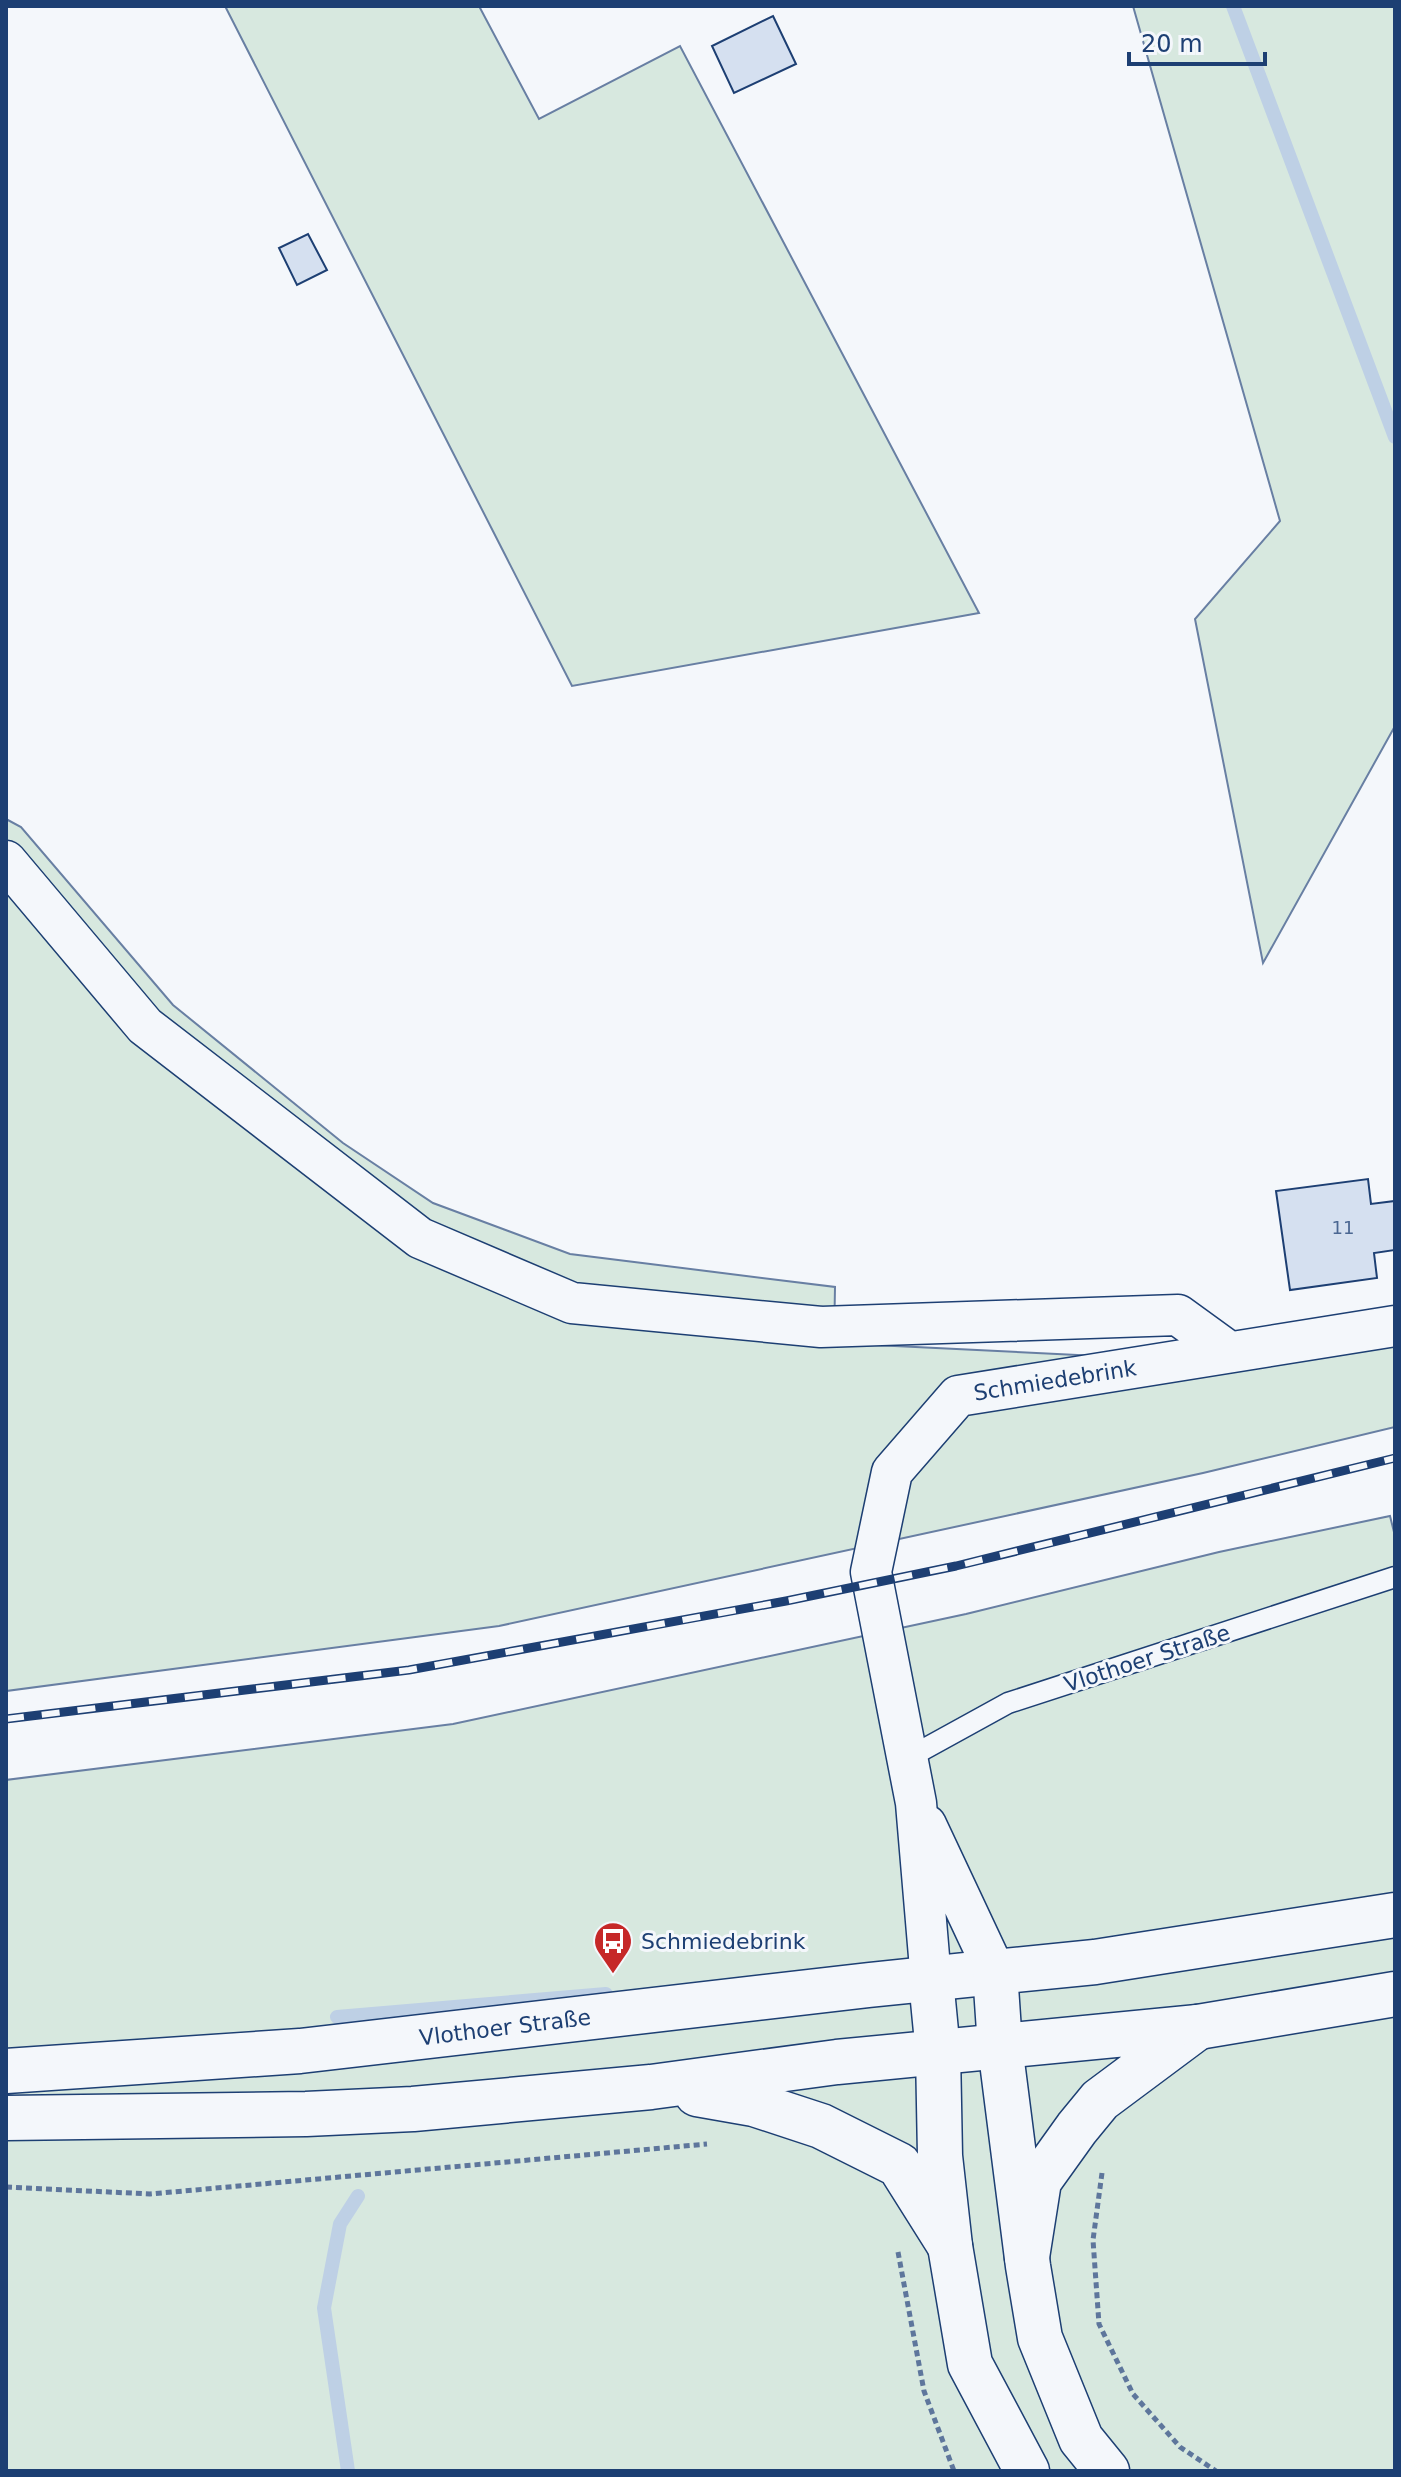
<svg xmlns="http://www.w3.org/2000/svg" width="1401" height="2477" font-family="'DejaVu Sans',sans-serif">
<rect width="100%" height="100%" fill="#f4f7fb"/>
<path fill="#d7e8df" stroke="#687fa3" stroke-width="2" d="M225 6H479L539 119 680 46 979 613 572 686Z
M1133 6H1395V726L1263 963 1195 619 1280 521Z
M6 819 21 827 173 1005 343 1143 433 1203 570 1254 835 1287 834 1343 1221 1362 1395 1338V1427L1203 1473 499 1626 6 1691Z
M1390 1516 1395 1536V2471H6V1780L453 1724 966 1614 1219 1552Z"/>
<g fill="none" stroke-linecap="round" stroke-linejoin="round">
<path stroke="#bed0e5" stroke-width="14" d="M1233 6 1395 437
M337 2017 606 1994
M348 2471 324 2308 340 2224 358 2196"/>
</g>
<path fill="#d5e0f0" stroke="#1d3f73" stroke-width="2" d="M773 16 796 64 734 93 712 46Z
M308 234 327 270 297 285 279 248Z
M1368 1179 1371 1204 1395 1201V1250L1374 1253 1377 1278 1290 1290 1276 1191Z"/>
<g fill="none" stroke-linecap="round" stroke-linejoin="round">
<g stroke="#1d3f73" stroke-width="23">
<path id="service" d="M908 1758 1008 1703 1395 1577"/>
</g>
<g stroke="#1d3f73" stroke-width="43">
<path id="minor" d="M6 861 145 1026 420 1238 572 1303 821 1327 1178 1315 1229 1352
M926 1825 995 1972
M931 1980 916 1803 871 1572 892 1472 958 1396 1395 1326"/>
</g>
<g stroke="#1d3f73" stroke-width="47">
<path id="tertiary" d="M995 1972 1000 2046
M931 1980 938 2052"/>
</g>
<g stroke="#1d3f73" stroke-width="47">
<path id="secondary" d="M1000 2046 1028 2266 1040 2338 1081 2439 1107 2471
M938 2052 940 2156 950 2246 970 2364 1027 2471"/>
</g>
<g stroke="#1d3f73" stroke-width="47">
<path id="primary" d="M6 2071 300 2051 869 1985 995 1972
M697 2094 754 2104 821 2126 899 2165 950 2246
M6 2118 306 2114 413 2109 651 2087 837 2062 1198 2027
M1027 2257 1039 2181 1077 2128 1100 2100 1198 2027"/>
</g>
<g stroke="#1d3f73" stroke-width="47">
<path id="trunk" d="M995 1972 1095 1962 1395 1915"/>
</g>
<g stroke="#1d3f73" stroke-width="47">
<path id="motorway" d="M1198 2027 1395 1994"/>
</g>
<path stroke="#5e769c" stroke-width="5" stroke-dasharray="6 4" stroke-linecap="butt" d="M1102 2173 1093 2240 1099 2324 1133 2394 1180 2447 1216 2471
M6 2187 150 2194 707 2144
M898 2252 924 2391 954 2471"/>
<use href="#service" stroke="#f4f7fb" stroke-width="20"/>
<use href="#minor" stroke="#f4f7fb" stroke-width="40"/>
<use href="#tertiary" stroke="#f4f7fb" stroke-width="44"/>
<use href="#secondary" stroke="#f4f7fb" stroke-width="44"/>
<use href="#primary" stroke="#f4f7fb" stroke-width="44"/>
<use href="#trunk" stroke="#f4f7fb" stroke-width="44"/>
<use href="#motorway" stroke="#f4f7fb" stroke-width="44"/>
<g stroke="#1d3f73" stroke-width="9">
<path id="rail" d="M6 1719 409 1670 786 1601 956 1566 1395 1458"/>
</g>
<use href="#rail" stroke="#f4f7fb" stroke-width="6" stroke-dasharray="18" stroke-linecap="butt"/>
</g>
<defs>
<g id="bus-pin" transform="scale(2)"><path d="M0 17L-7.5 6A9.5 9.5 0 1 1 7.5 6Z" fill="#c62828" stroke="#f4f7fb"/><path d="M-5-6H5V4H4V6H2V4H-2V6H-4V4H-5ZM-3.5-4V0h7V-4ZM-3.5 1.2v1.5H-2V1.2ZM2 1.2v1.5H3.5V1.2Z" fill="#fff"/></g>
</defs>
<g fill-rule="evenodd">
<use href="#bus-pin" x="613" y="1941"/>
</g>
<g text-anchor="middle" stroke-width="6" stroke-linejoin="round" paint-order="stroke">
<g font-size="18" fill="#4b6792">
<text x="1343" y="1234">11</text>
</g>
<g font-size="22" fill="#1d3f73" stroke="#f4f7fb">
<text transform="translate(1055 1380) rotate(-9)" y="8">Schmiedebrink</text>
<text transform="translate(1147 1658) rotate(-18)" y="8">Vlothoer Straße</text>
<text transform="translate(505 2027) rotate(-7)" y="8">Vlothoer Straße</text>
</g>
<g font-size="22" fill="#1d3f73" stroke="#f4f7fb" text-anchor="start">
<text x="641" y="1949">Schmiedebrink</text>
</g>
</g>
<rect width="1401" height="2477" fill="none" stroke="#1d3f73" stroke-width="16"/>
<path d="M1129 52v12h136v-12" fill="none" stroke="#1d3f73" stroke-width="4"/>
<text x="1141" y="52" font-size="24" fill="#1d3f73" stroke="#f4f7fb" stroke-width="6" paint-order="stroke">20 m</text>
</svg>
